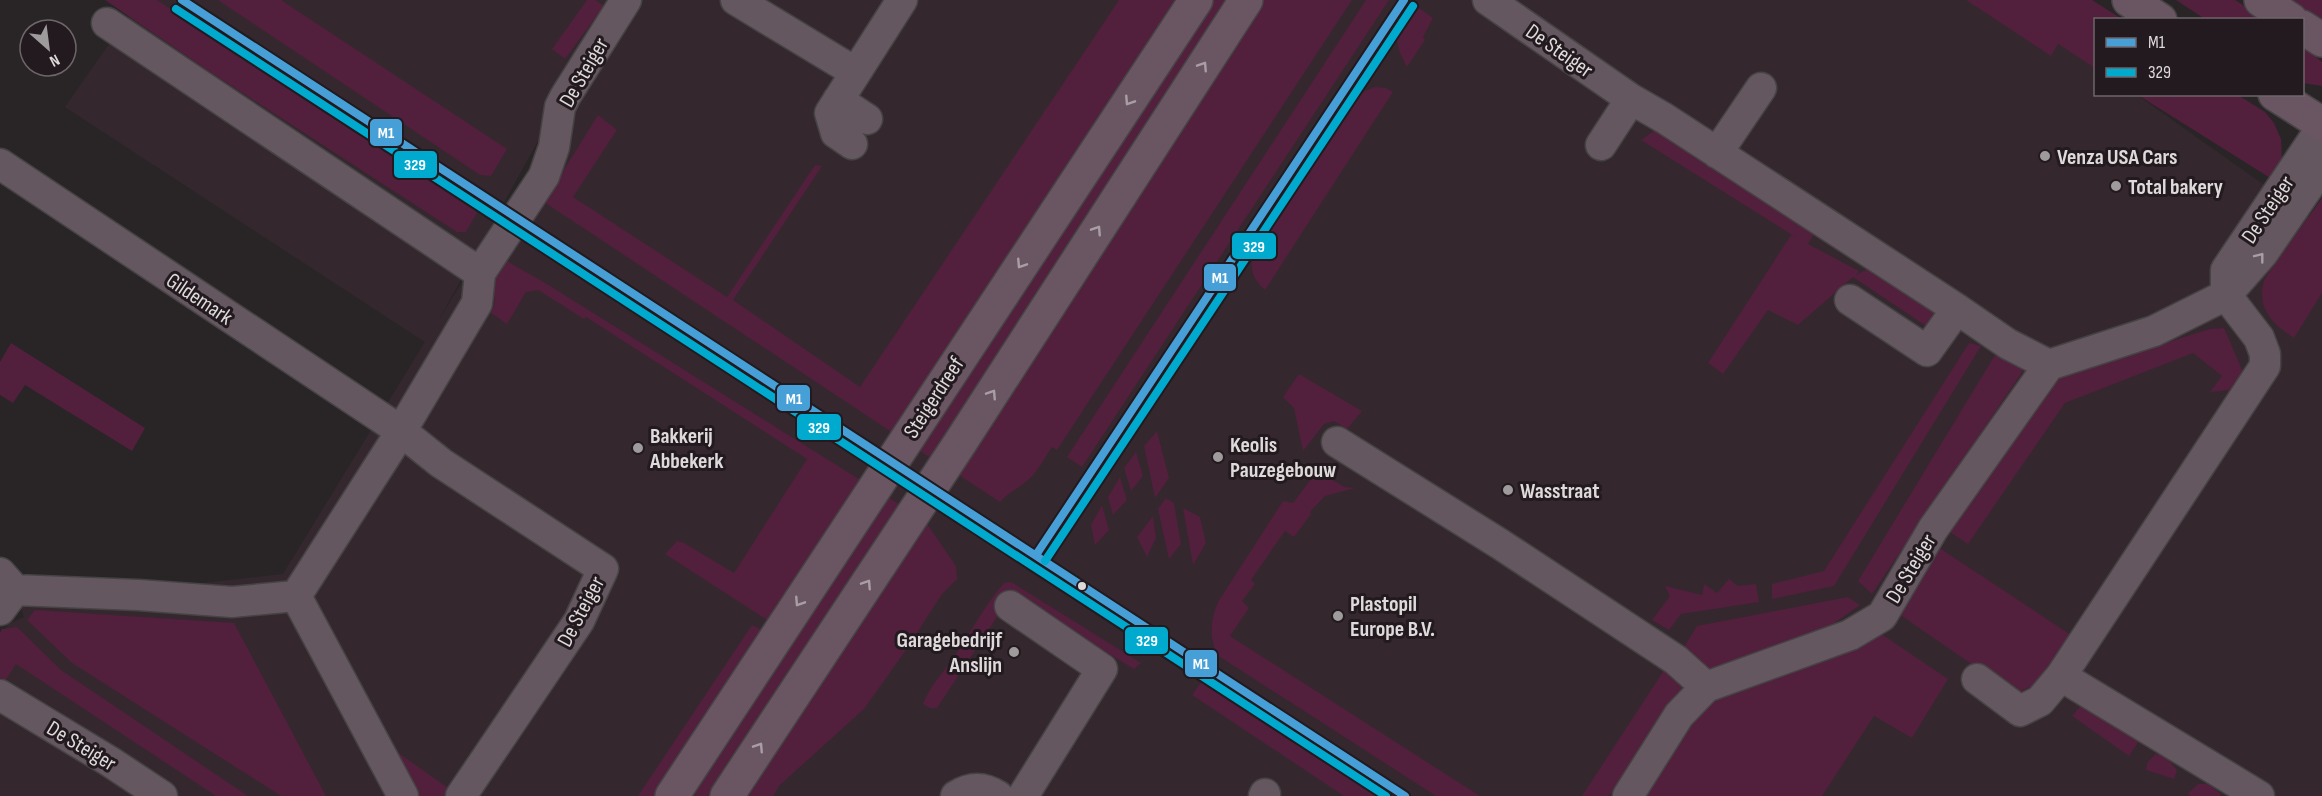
<svg xmlns="http://www.w3.org/2000/svg" width="2322" height="796" font-family="'Sofia Sans Condensed',sans-serif">
<rect width="100%" height="100%" fill="#292527"/>
<path fill="#34282e" d="M140 0H608L614 4 437 323 635 0H2004L2095 65 2096 94 2137 95 2322 226V796H0V639L8 624 24 617 20 604 283 574 425 342 65 107Z"/>
<path fill="#521f3d" d="M105 0H157L478 211 466 232H457L210 72Z
M218 0H281L507 149 491 176 480 175Z
M587 0H595L604 6 565 59 552 49Z
M1119 0H1185L899 437 544 202 598 115 617 130 573 197 727 297 815 165 822 166 733 300 860 387Z
M1202 0H1235L938 463 911 445Z
M1258 0H1352L1057 450 1052 447C1044 458 1038 472 1028 480 1017 490 1011 490 1000 502L951 470Z
M1366 0H1389L1082 467 1067 457Z
M1966 0H2092L2122 19 2096 20 2095 68 2058 44 2051 56Z
M2176 0H2235L2265 19H2205Z
M2288 0H2322V25Z
M1416 6 1433 18 1423 37 1425 40 1407 67 1400 53 1396 37Z
M2302 45 2322 62V86L2303 83Z
M1375 87 1386 88 1393 92 1265 290C1252 278 1250 271 1253 254L1356 97 1365 91Z
M2138 95H2238L2265 112 2274 123 2281 139 2282 160 2275 181Z
M1658 128 1815 232 1808 244 1859 271 1856 275 1867 269 1942 316 1932 330 1853 277 1798 325 1768 310 1723 374 1708 363 1791 235 1797 238 1641 140Z
M2322 198V293L2294 338C2271 323 2255 306 2265 278Z
M505 260 547 284 867 484 775 625 665 554 677 541 684 543 734 573 807 459 586 317 584 319 538 290 526 292 507 324 491 313C498 300 492 296 494 284 496 275 501 268 505 260Z
M2224 328 2243 372 2229 390 2210 392 2222 376 2193 353 2065 403 1968 544 1950 532 2058 376 2210 329Z
M11 343 145 428 132 451 25 385 13 403 0 395V362Z
M1969 343 1981 346 1834 586 1772 599V584L1824 571Z
M1995 355 2027 365 1872 594 1858 581Z
M1299 374 1362 411 1347 429 1334 421 1324 424 1303 451 1294 408 1283 397Z
M1157 431 1169 478 1155 498 1144 446Z
M1136 452 1143 476 1131 491 1124 468Z
M1318 470 1344 487 1355 488 1325 496 1310 512 1311 514 1294 537 1285 531 1251 580 1255 584 1242 601 1249 608 1230 636 1480 796H1436L1217 655C1209 634 1210 623 1218 602L1283 501 1293 503Z
M1120 477 1127 500 1113 515 1108 497Z
M880 492 908 510 721 796H694L738 710Z
M1166 498 1174 503 1181 544 1169 559 1158 509Z
M1102 505 1109 530 1095 545 1091 525Z
M1183 508 1200 517 1206 543 1193 565Z
M1153 516 1156 538 1147 557 1137 537Z
M925 521 956 566 957 579 942 594 906 650 864 709 780 785 773 796H737Z
M1935 545 2071 635 2038 683 2015 694 1893 610Z
M1729 579 1738 586 1756 584 1759 602 1681 614 1669 630 1652 620 1670 596 1665 586 1702 595 1704 584 1717 593Z
M1011 582 1141 663 1134 669 1007 592 997 617 937 708H930L923 704C930 685 943 673 954 657 971 632 984 606 1004 583Z
M1848 597 1860 605 1823 631 1697 677 1676 660 1697 626Z
M35 610 234 623 326 796H281L72 663 27 620Z
M752 625 770 634 664 796H638Z
M17 627 61 670 248 796H216L16 664 5 681 0 677V633L2 629Z
M1877 631 1948 679 1912 738 1874 716 1822 796H1638L1682 729 1706 706 1736 686Z
M1666 667 1686 683 1609 796H1582Z
M1202 681 1380 796H1344L1192 695Z
M2083 703 2139 741 2129 756 2072 716Z
M383 742 451 790 447 796H413Z
M2155 754 2164 755 2177 770 2174 779 2146 770 2147 763Z
M2198 784H2208L2221 794 2220 796H2190L2188 793Z"/>
<g fill="none" stroke-linecap="round" stroke-linejoin="round">
<g stroke="#454344" stroke-width="33">
<path id="minor" d="M736 0 855 72
M1488 0 1631 99 1664 118 1957 309 2008 344 2049 365 2154 331 2226 295 2263 253 2322 167
M107 23 480 273
M838 100 867 119
M852 144 836 133 830 113 902 0
M1601 145 1631 99
M1717 153 1761 88
M0 164 401 431 441 463 603 569 579 621 461 796
M1850 300 1927 351 1957 309
M1337 442 1500 544 1676 660 1706 687
M0 573 15 590 138 595 232 602 296 596
M1010 606 1102 669 1023 796
M0 610 15 590
M2061 676 2259 796
M1977 679 2020 711 2040 701 2061 676 2265 366V354L2259 338 2226 295V270L2322 127
M0 695 109 761 162 796
M403 796 296 596 397 438 477 303 480 273 544 176 554 147 560 107 565 97 626 0
M956 796C970 787 984 787 998 796
M1264 796 1265 794
M1628 796 1679 715 1706 687 1850 635 1882 616 1933 529 2049 365"/>
</g>
<g stroke="#454344" stroke-width="36">
<path id="major" d="M2129 0 2160 20
M2261 0 2291 20
M2302 27 2322 40
M2275 94 2322 124
M672 796 1196 0
M727 796 960 443 1246 0"/>
</g>
<use href="#minor" stroke="#65575f" stroke-width="30"/>
<use href="#major" stroke="#6a5662" stroke-width="33"/>
<g stroke="#221a1e" stroke-width="12">
<path id="bus-1" d="M182 0 1405 796
M1036 555 1404 0"/>
</g>
<g stroke="#221a1e" stroke-width="12">
<path id="bus-2" d="M176 9 1386 796
M1045 561 1413 6"/>
</g>
<use href="#bus-1" stroke="#46a0d7" stroke-width="8"/>
<use href="#bus-2" stroke="#00a9ce" stroke-width="8"/>
</g>
<defs><path id="oneway-chevron" d="M-2-3.5L2.5 0L-2 3.5" fill="none" stroke-width="1.6" stroke-linecap="round" stroke-linejoin="round" transform="scale(1.5)"/></defs>
<g stroke="#aa9ea5">
<use href="#oneway-chevron" transform="translate(1203 66) rotate(-57)"/>
<use href="#oneway-chevron" transform="translate(1129 101) rotate(123)"/>
<use href="#oneway-chevron" transform="translate(1097 230) rotate(-57)"/>
<use href="#oneway-chevron" transform="translate(1021 264) rotate(123)"/>
<use href="#oneway-chevron" transform="translate(992 394) rotate(-57)"/>
<use href="#oneway-chevron" transform="translate(867 584) rotate(-57)"/>
<use href="#oneway-chevron" transform="translate(799 602) rotate(123)"/>
<use href="#oneway-chevron" transform="translate(759 747) rotate(-57)"/>
</g>
<use stroke="#a89ea3" href="#oneway-chevron" transform="translate(2260 257) rotate(-52)"/>
<g fill="#9f9a9c" stroke="#221a1e" stroke-width="2">
<circle cx="2045" cy="156" r="6"/>
<circle cx="2116" cy="186" r="6"/>
<circle cx="638" cy="448" r="6"/>
<circle cx="1218" cy="457" r="6"/>
<circle cx="1508" cy="490" r="6"/>
<circle cx="1338" cy="616" r="6"/>
<circle cx="1014" cy="652" r="6"/>
</g>
<circle fill="#ded9db" stroke="#221a1e" stroke-width="2" cx="1082" cy="586" r="5"/>
<g text-anchor="middle" stroke-width="6" stroke-linejoin="round" paint-order="stroke">
<g font-size="22" fill="#ded9db" stroke="#221a1e">
<text transform="translate(1560 50) rotate(35)" y="8">De Steiger</text>
<text transform="translate(583 72) rotate(-60)" y="8">De Steiger</text>
<text transform="translate(2267 209) rotate(-56)" y="8">De Steiger</text>
<text transform="translate(200 298) rotate(34)" y="8">Gildemark</text>
<text transform="translate(933 397) rotate(-57)" y="8">Steigerdreef</text>
<text transform="translate(1910 568) rotate(-59)" y="8">De Steiger</text>
<text transform="translate(580 611) rotate(-62)" y="8">De Steiger</text>
<text transform="translate(82 745) rotate(31)" y="8">De Steiger</text>
</g>
<g font-size="22" font-weight="bold" fill="#ded9db" stroke="#221a1e" text-anchor="start">
<text x="2057" y="164">Venza USA Cars</text>
<text x="2128" y="194">Total bakery</text>
<text x="650" y="443">Bakkerij<tspan x="650" dy="25">Abbekerk</tspan></text>
<text x="1230" y="452">Keolis<tspan x="1230" dy="25">Pauzegebouw</tspan></text>
<text x="1520" y="498">Wasstraat</text>
<text x="1350" y="611">Plastopil<tspan x="1350" dy="25">Europe B.V.</tspan></text>
<text x="1002" y="647" text-anchor="end">Garagebedrijf<tspan x="1002" dy="25">Anslijn</tspan></text>
</g>
</g>
<g stroke="#221a1e" stroke-width="2">
<rect x="369" y="118" width="34" height="29" rx="6" fill="#46a0d7"/>
<rect x="393" y="150" width="45" height="29" rx="6" fill="#00a9ce"/>
<rect x="1231" y="232" width="46" height="28" rx="6" fill="#00a9ce"/>
<rect x="1203" y="263" width="34" height="29" rx="6" fill="#46a0d7"/>
<rect x="776" y="384" width="35" height="28" rx="6" fill="#46a0d7"/>
<rect x="796" y="413" width="46" height="28" rx="6" fill="#00a9ce"/>
<rect x="1124" y="626" width="45" height="29" rx="6" fill="#00a9ce"/>
<rect x="1184" y="649" width="34" height="29" rx="6" fill="#46a0d7"/>
</g>
<g font-size="16" text-anchor="middle" font-weight="bold" fill="#fff">
<text x="386" y="138">M1</text>
<text x="415" y="170">329</text>
<text x="1254" y="252">329</text>
<text x="1220" y="283">M1</text>
<text x="794" y="404">M1</text>
<text x="819" y="433">329</text>
<text x="1147" y="646">329</text>
<text x="1201" y="669">M1</text>
</g>
<rect x="2094" y="18" width="210" height="78" fill="#221a1e" stroke="#6d666a" stroke-width="1.5"/>
<rect x="2106" y="38" width="30" height="9" fill="#46a0d7" stroke="#6d666a" stroke-width="1.5"/>
<text x="2148" y="48" font-size="18" fill="#ded9db">M1</text>
<rect x="2106" y="68" width="30" height="9" fill="#00a9ce" stroke="#6d666a" stroke-width="1.5"/>
<text x="2148" y="78" font-size="18" fill="#ded9db">329</text>
<g transform="translate(48 48) rotate(152)"><circle r="28" fill="#221a1e" stroke="#6d666a" stroke-width="1.5"/>
<path d="M0-4.5L10 22L0 15L-10 22Z" fill="#9f9a9c"/>
<text y="-9" font-size="16" font-weight="bold" text-anchor="middle" fill="#ded9db">N</text>
</g>
</svg>
